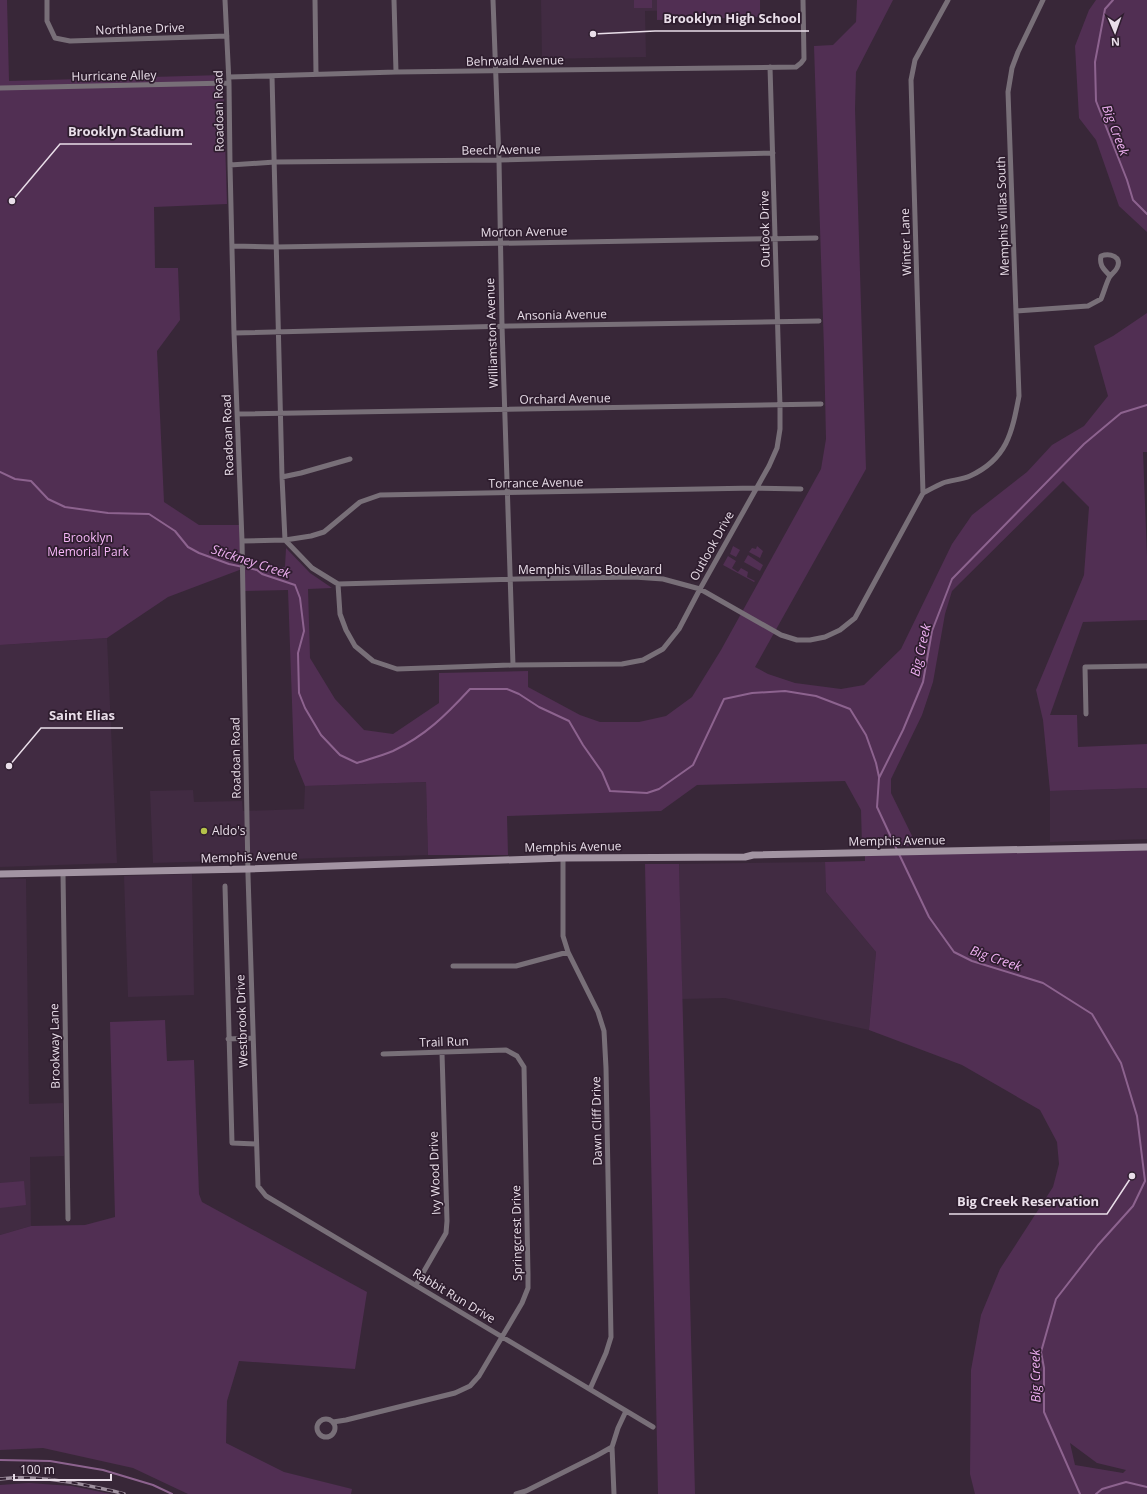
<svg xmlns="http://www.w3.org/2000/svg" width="1147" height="1494" font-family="'Open Sans',sans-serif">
<rect width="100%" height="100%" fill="#382738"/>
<path fill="#412b42" d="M541 0H754V9L645 11 646 57 542 59Z
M107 638 117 863 0 867V645Z
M426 782 428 855 153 863 150 791 193 790 194 802 242 801 243 811 304 809 305 786Z
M1147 788V839L1050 842V791Z
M825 862 826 892 876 952 869 1030 725 998 682 999 679 864Z
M192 874 194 995 128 997 124 876Z
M0 879H26L29 1104 63 1103 64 1156 30 1157 31 1226 0 1235Z"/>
<path fill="#512f53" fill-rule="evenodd" d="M0 0H7L9 81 223 75 227 204 154 207 155 268H178L180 320 157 351 164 502 199 525H241L242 569 285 567 286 548 310 573 332 588 308 589 310 658 335 699 364 730 393 734 439 703V673L528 671V687L580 715 600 722H639L666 716 692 697 721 650 821 469 826 439 824 349 814 46 833 45 856 22 857 0H893L856 72 855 109 866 469 755 667 768 674 795 683 841 689 864 685 901 649 952 544 972 515 1027 472 1052 445 1084 426 1108 396 1094 346 1113 336 1147 313V452H1143L1147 556V620L1083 622 1050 715H1077L1078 747 1147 744V788L1050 791 1043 720 1036 690 1084 575 1089 507 1063 481 952 591 945 614 933 682 922 715 891 779V793L917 846H862L861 810 845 781 697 785 661 811 507 816 508 855H428L426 782 305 786 294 759 288 590 242 591V569L168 597 107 638 0 645Z
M634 0H652V8H634Z
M657 0H760V17L657 20Z
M1096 0H1147V232L1119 206 1096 140 1079 118 1075 46 1089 10Z
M733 546 740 550 736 557 730 554Z
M757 546 763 551 760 558 749 552 752 548 756 549Z
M748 555 763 565 760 571 744 562Z
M728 556 736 561 732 568 738 572 741 568 748 572 747 577 755 581 754 582 723 565Z
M1147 847V1494H975L970 1474 971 1370 981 1315 1000 1269 1053 1187 1059 1164 1057 1142 1040 1110 962 1065 869 1030 876 952 826 892 825 862 865 861V853ZM1070 1443 1097 1463 1126 1470 1123 1473 1075 1465Z
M645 864H679L695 1494H658Z
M165 1020 167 1061 194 1060 199 1194 202 1202 367 1292 355 1369 239 1361 227 1401 226 1443 284 1472 352 1489 351 1494H188L133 1468 43 1448 0 1450V1235L31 1226 85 1225 115 1217 110 1022Z
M24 1181 26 1205 0 1208V1183Z
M29 1483 72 1486 111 1494H0V1485Z"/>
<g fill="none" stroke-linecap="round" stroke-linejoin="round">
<path stroke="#8d638f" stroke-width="2" d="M1113 0 1105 9 1095 62 1096 101 1127 180 1133 200 1147 214
M0 472 15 479 31 481 48 499 65 507 108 513 149 514 175 531 188 547 199 553 229 564 257 570 262 574 295 585 300 598 304 631 298 653 299 693 305 708 321 735 340 755 357 763C369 759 381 756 393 751 425 736 446 715 470 689H507L519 694 539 707 569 721 583 745 602 772 610 791 647 793 659 789 693 765 724 699 752 693 785 691 816 696 850 709 866 735 876 763 879 777
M897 850 877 807 879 778 903 730 923 682 932 631 952 579 1084 444 1121 413 1147 405
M899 854 929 917 954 952 972 961 1043 983 1092 1014 1121 1063 1137 1116 1145 1181 1133 1206 1098 1245 1056 1299 1041 1352 1044 1368V1412L1080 1494
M0 1460 50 1461 103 1470 153 1485 172 1494
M1096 1494 1102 1489 1126 1482 1147 1487"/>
<path stroke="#786f78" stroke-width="5" d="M47 0V21L55 38 70 41 227 36
M225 0 229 83 230 165 234 333 242 541 248 875 258 1186 266 1196 653 1427
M315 0 316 74
M394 0 396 72
M493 0 499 160 502 326 513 665
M272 76 282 477 285 540 311 536 324 532 360 502 380 495 756 488 801 489
M229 77 396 72 796 67 801 63 804 59 803 0
M0 88 229 83
M230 165 275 162 499 160 773 153
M232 246 276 247 816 238
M1016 311 1088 306 1101 299C1104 292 1106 284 1109 278 1111 274 1115 272 1117 268 1123 256 1109 253 1101 256 1099 266 1104 269 1110 276
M234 333 511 326 819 321
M237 414 821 404
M282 477 301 473 350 459
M923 493 911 80 915 60 948 0
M242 541 285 540 312 568 338 584 518 579 634 577 663 579 700 589 781 635 797 640H810L825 637 840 630 855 618 923 493C929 490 936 486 943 483 951 480 961 480 970 476 1007 459 1012 433 1019 396L1008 92 1012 68 1018 52 1043 0
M338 584 340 614 346 630 355 646 373 661 397 669 513 665 622 664 643 660 663 649 679 629 700 589 769 466 777 448 780 429V406L770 67
M1086 714 1085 667 1147 666
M563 858V936L568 952 598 1012 604 1031 606 1068 611 1337 606 1353 590 1389
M63 873 68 1219
M225 886 232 1143 256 1144
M453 966H516L568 952
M228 1039 253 1038
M416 1285 446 1233 447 1221 442 1053
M317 1428a9 9 0 1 1 18 0a9 9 0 1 1-18 0Z
M333 1422 346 1420 455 1393 470 1386 479 1376 522 1303 528 1288V1274L524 1067 517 1056 506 1050 383 1054
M612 1447 614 1494
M516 1494 526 1491 596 1456 612 1447 618 1428 626 1411"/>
<path stroke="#a294a2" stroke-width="7" d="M0 874 248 869 563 858 745 857 753 855 1147 847"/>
<g stroke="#9e909e" stroke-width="3.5">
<path id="rail" d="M0 1479C33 1475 67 1481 99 1488 107 1490 116 1491 124 1494"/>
</g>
<use href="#rail" stroke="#2e1d2e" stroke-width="2" stroke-dasharray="6" stroke-linecap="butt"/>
</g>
<circle fill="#b4c24a" stroke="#2e1d2e" stroke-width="1.5" cx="204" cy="831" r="4"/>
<g text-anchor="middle" stroke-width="3.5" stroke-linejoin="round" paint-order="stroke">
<g font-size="12" fill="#e9dee9" stroke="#2e1d2e">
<text transform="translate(140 29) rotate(-2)" y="4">Northlane Drive</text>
<text transform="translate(515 61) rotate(-1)" y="4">Behrwald Avenue</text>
<text transform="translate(114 76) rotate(-1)" y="4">Hurricane Alley</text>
<text transform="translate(219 111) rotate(-91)" y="4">Roadoan Road</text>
<text transform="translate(501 150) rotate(-1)" y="4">Beech Avenue</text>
<text transform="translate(1003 216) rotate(-92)" y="4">Memphis Villas South</text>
<text transform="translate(765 229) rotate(-91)" y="4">Outlook Drive</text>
<text transform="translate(524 232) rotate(-1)" y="4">Morton Avenue</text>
<text transform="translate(906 242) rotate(-92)" y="4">Winter Lane</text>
<text transform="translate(562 315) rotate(-1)" y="4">Ansonia Avenue</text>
<text transform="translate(492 333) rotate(-92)" y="4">Williamston Avenue</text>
<text transform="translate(565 399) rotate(-1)" y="4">Orchard Avenue</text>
<text transform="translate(228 435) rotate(-92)" y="4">Roadoan Road</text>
<text transform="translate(536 483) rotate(-1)" y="4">Torrance Avenue</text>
<text transform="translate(712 546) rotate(-61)" y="4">Outlook Drive</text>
<text x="590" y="574">Memphis Villas Boulevard</text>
<text transform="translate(236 758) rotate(-91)" y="4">Roadoan Road</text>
<text transform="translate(897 841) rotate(-1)" y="4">Memphis Avenue</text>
<text transform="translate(573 847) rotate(-1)" y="4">Memphis Avenue</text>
<text transform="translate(249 857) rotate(-2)" y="4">Memphis Avenue</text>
<text transform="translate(242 1021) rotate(-92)" y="4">Westbrook Drive</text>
<text transform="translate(444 1042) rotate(-2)" y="4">Trail Run</text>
<text transform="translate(55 1046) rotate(-91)" y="4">Brookway Lane</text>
<text transform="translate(597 1121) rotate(-91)" y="4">Dawn Cliff Drive</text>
<text transform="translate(435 1173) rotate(-92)" y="4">Ivy Wood Drive</text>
<text transform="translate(517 1233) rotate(-91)" y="4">Springcrest Drive</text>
<text transform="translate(454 1296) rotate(31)" y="4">Rabbit Run Drive</text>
</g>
<g font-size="12" fill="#f8b8fa" stroke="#2e1d2e">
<text x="88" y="542">Brooklyn<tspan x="88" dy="14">Memorial Park</tspan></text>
</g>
<g font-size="12" fill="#e9dee9" stroke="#2e1d2e" text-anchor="start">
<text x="212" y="835">Aldo's</text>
</g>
<g font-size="13" font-style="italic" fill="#eeaff1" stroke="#2e1d2e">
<text transform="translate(1116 130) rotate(69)" y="5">Big Creek</text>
<text transform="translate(251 561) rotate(18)" y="5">Stickney Creek</text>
<text transform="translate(920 650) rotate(-77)" y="5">Big Creek</text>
<text transform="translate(996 958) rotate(19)" y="5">Big Creek</text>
<text transform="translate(1035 1376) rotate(-91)" y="5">Big Creek</text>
</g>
</g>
<path fill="none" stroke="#e9dee9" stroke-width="1.5" d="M593 34L655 31H809M12 201L60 144H192M9 766L41 728H123M1132 1176L1107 1214H949"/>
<g fill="#e9dee9" stroke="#2e1d2e" stroke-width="1.5">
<circle cx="593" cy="34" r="4"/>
<circle cx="12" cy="201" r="4"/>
<circle cx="9" cy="766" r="4"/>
<circle cx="1132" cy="1176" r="4"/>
</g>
<g font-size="13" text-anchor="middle" font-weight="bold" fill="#e9dee9" stroke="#2e1d2e" stroke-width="3.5" stroke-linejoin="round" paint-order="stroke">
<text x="732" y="23">Brooklyn High School</text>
<text x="126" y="136">Brooklyn Stadium</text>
<text x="82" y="720">Saint Elias</text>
<text x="1028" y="1206">Big Creek Reservation</text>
</g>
<g transform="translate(1115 32) rotate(178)" stroke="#2e1d2e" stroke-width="3" paint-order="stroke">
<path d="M0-3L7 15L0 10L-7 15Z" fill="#e9dee9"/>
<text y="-6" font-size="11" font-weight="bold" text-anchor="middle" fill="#e9dee9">N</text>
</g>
<path d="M14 1474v6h97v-6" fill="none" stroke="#e9dee9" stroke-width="2"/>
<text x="20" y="1474" font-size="12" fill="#e9dee9" stroke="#2e1d2e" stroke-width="3" paint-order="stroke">100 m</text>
</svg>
